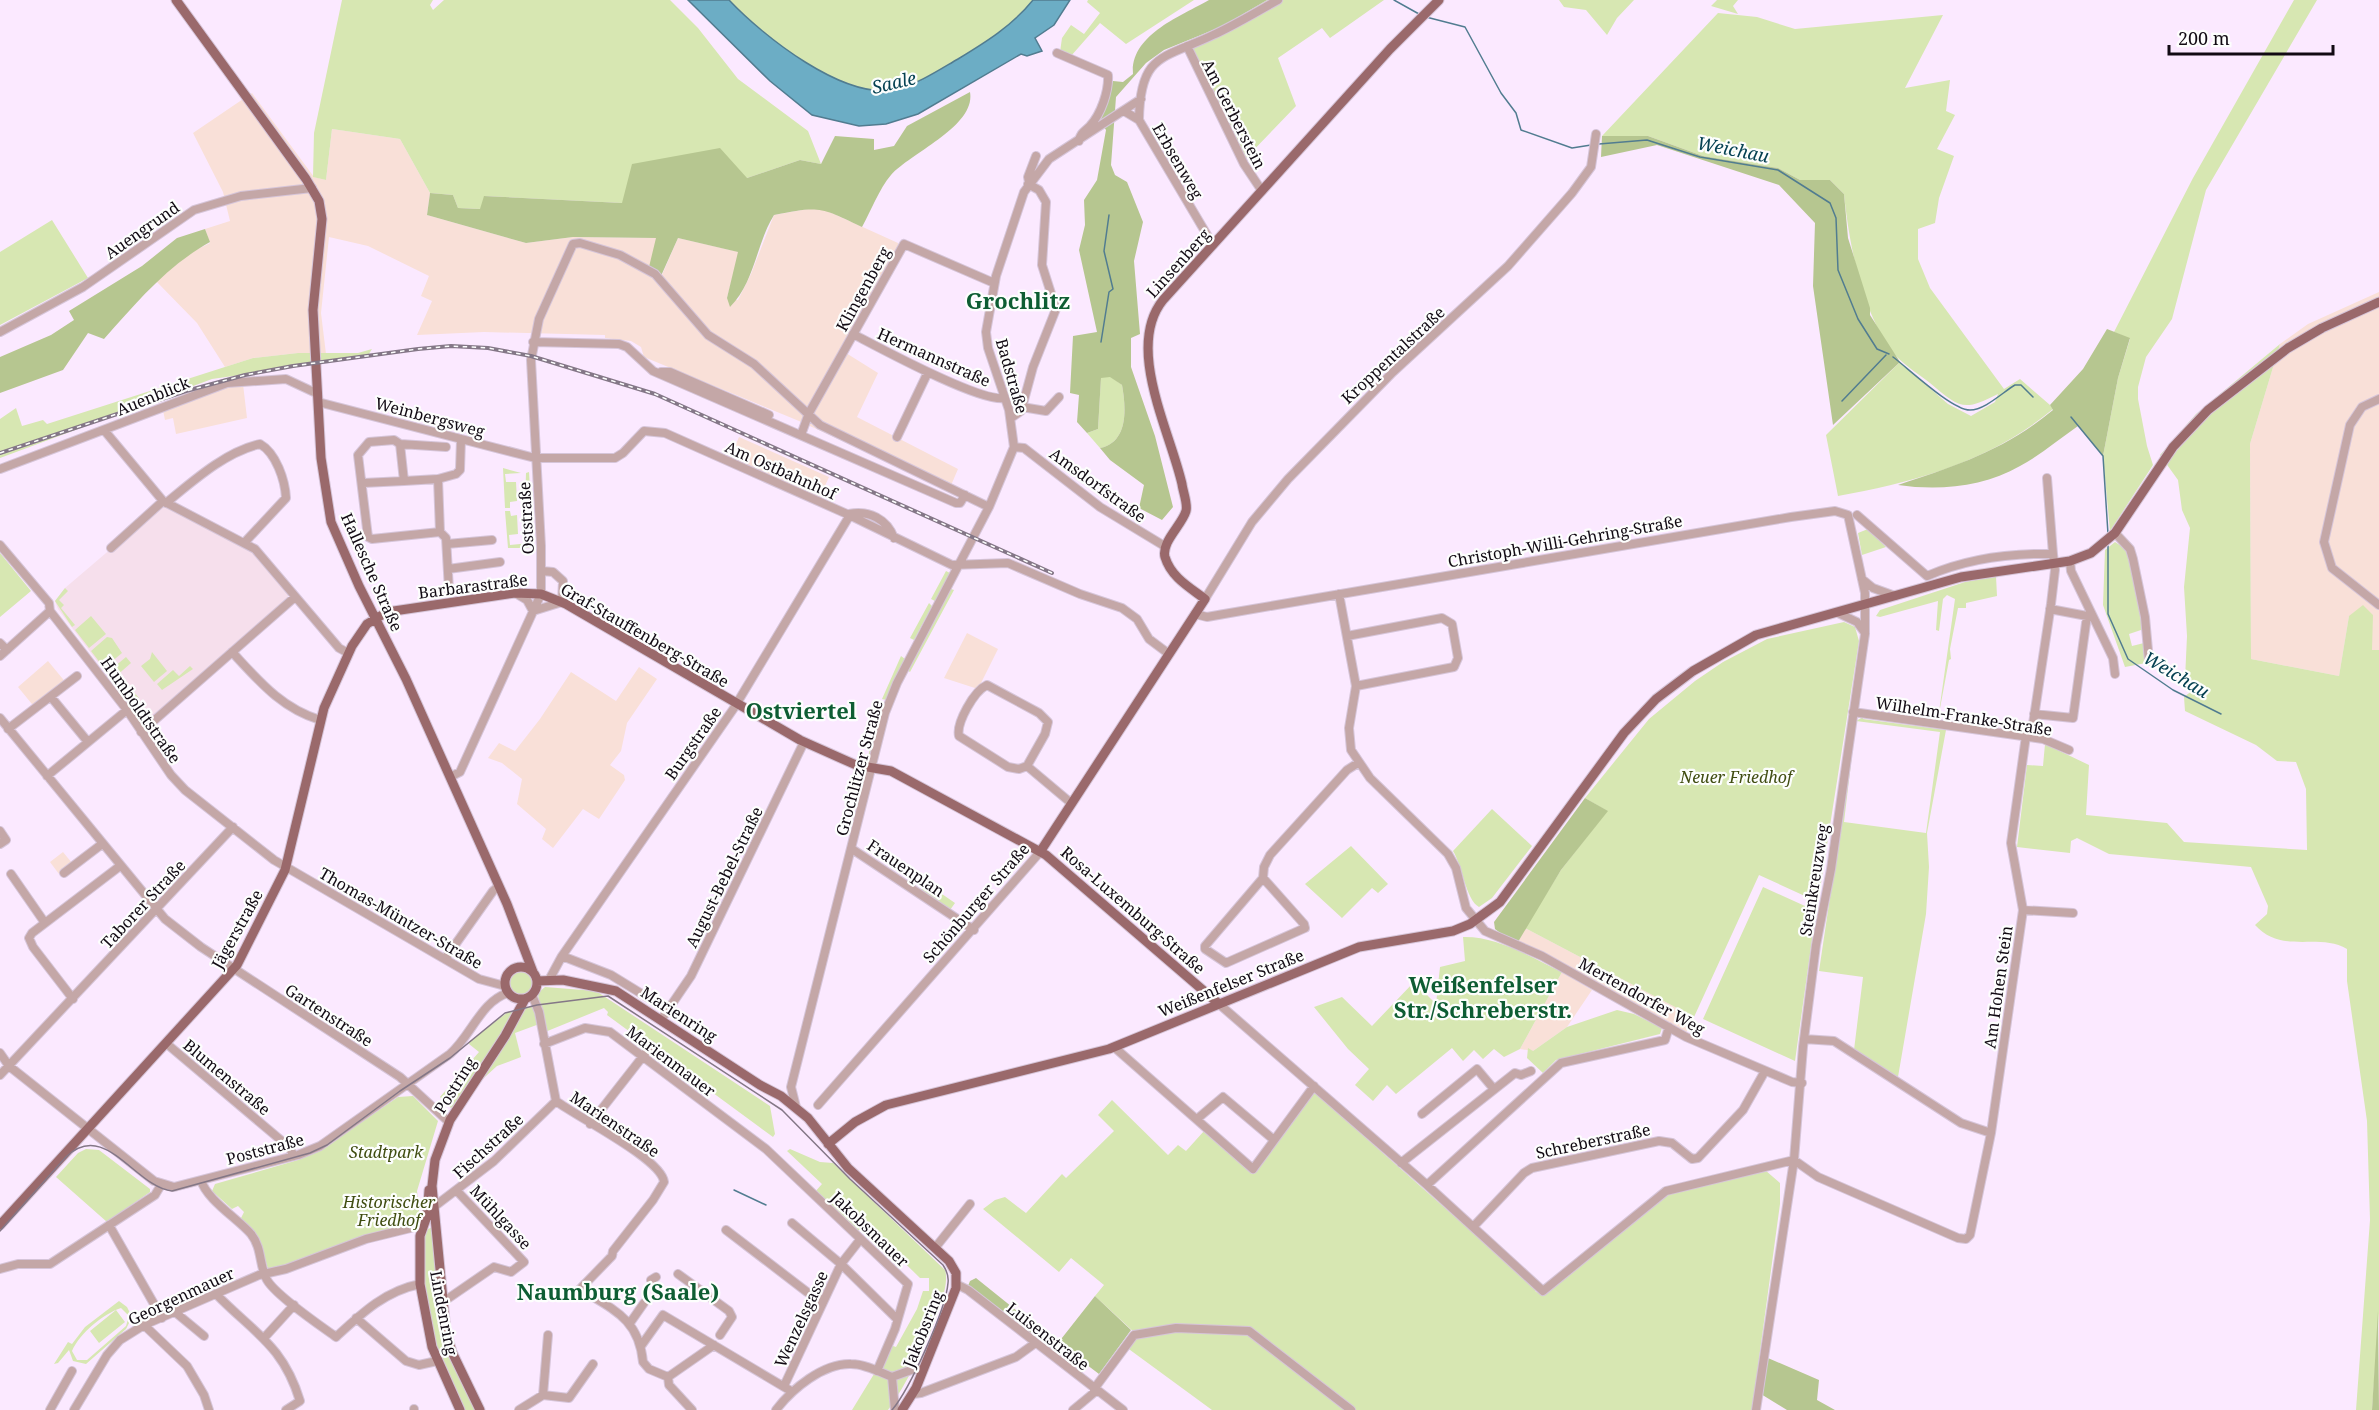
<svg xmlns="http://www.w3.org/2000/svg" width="2379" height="1410" font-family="'Noto Serif',serif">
<rect width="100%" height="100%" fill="#fbe9ff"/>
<path fill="#f9e0d8" d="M252 93 314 177 326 180 332 129 400 139 430 193 427 215 526 243 573 237 656 238 662 275 678 238 739 252 727 298 738 300 751 274 774 215 813 208 823 209 898 243 899 249 846 353 878 373 857 417 958 469 949 490 799 421 644 357 641 347 631 341 605 338V335L484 332 417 335 432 301 421 296 429 276 368 246 329 237 321 313 326 354 298 353 253 358 225 367 197 323 156 281 192 252 210 243 205 229 230 221 223 192 193 133Z
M2379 292V650L2372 651 2349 616 2339 676 2251 659 2250 444 2280 344 2308 324Z
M243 384 247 418 176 434 173 418 165 420 163 410 219 387Z
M739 437 829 477 820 497 729 460Z
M967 633 998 649 978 689 944 678Z
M48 661 67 684 36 709 18 687Z
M639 667 657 679 627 723 621 751 610 765 624 775 625 780 599 819 583 809 553 848 542 839 546 829 517 804 522 779 502 763 488 758 499 743 515 751 540 719 571 672 616 701Z
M63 852 72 863 59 874 50 862Z
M1525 928 1694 1017 1686 1033 1518 942Z
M1562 972 1592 990 1567 1027 1533 1051 1520 1049Z"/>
<path fill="#f6dfec" d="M166 506 254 553 288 594V597L145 725 58 609 55 601 65 588 160 507Z"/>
<path fill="#d7e7b2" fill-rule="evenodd" d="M342 0H433L430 5 433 10 444 0H670L698 28 738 79 808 131 821 164 800 160 747 178 622 203 485 196 481 209 458 208 453 195 430 193 400 139 332 129 326 180 313 177 314 133Z
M729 0H1033C1012 26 986 42 958 59 939 70 918 84 897 89 845 102 762 35 729 0Z
M1088 0H1194L1126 44 1100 23 1071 56 1060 52 1062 38 1071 25 1084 34 1100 13 1087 2Z
M1267 0H1384L1330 38 1322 28 1278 58 1296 106 1245 159 1188 41 1223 26Z
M1559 0H1634L1617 18 1607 35 1586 10 1564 7Z
M1717 0H1738L1733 6 1738 14 1711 6Z
M2294 0H2317L2206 190 2172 319 2146 357 2138 387V399L2147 446 2153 465 2110 531 2103 456 2118 378 2130 339 2114 332 2193 178Z
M1718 13 1757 17 1795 29 1943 15 1905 88 1950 80 1946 111 1955 115 1937 149 1954 156 1939 198 1935 223 1918 229V259L1930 288 2004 389 2020 379 2050 405 2053 409C1991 461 1916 482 1838 496L1826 435 1900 362 1948 404 1971 416 1995 402 1998 394C1963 412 1960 408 1930 383 1920 375 1907 367 1898 358 1863 320 1849 244 1844 194L1830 180H1800L1778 168 1703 156 1648 136H1602Z
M52 220 88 278 0 325V252Z
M2280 344 2250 444 2251 659 2339 676 2349 616 2363 605 2373 615 2372 650H2379V1313L2372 1410H2356L2370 1220 2367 1121 2347 981V949C2318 932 2282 955 2255 925L2267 914 2268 906 2251 867 2109 854 2077 838 2071 841 2070 853 2017 847 2027 765 2043 766 2045 744 2089 765 2086 815 2167 823 2184 842 2307 850 2306 789 2296 762 2277 761 2256 745 2185 711 2184 697 2193 690 2185 679 2187 636 2184 587 2190 528 2182 510 2178 480 2160 455 2196 414Z
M372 349 367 357 212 379 0 458V419L16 408 22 426 43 420 47 424 253 358 298 353H358Z
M1110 376 1122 385C1126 407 1129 442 1100 448L1087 433 1098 429 1101 377Z
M503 468 521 473 505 474 506 482H516L517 501 510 502V508H505Z
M529 472 531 505H525L526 473Z
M505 511H510L511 516 517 515 518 534 509 535 510 545 530 543 526 511H531L533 544 528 548H508Z
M1868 529 1886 547 1862 555 1858 533Z
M2115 542 2126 549 2132 567 2144 629 2129 634 2132 646 2144 643 2146 663 2125 667 2103 605 2105 550Z
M0 553 31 591 0 617Z
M946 571 950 573 935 601 931 599Z
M1996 576 1997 596 1966 603V608H1958L1950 649 1951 659 1949 660 1938 719 1955 599 1947 595 1943 599 1939 631 1936 630 1938 601 1880 617 1876 616 1880 610 1965 582Z
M65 588 68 591 59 600 64 605 61 608 75 625 72 627 55 601Z
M951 589 954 590 910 672 907 670Z
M929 603 932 606 914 640 910 638Z
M91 616 106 634 89 648 75 630Z
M1844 622 1855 627 1859 641 1818 902 1759 875 1694 1017 1525 928 1561 870 1607 811 1585 798 1649 719 1695 681 1723 662 1767 639Z
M107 637 112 638 122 653 104 668 91 651Z
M152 652 167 671 154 682 141 666 150 659Z
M901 656 905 659 886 700 882 699Z
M126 657 131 663 115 677 129 693 133 691 139 698 130 704 108 672 113 674 117 671 114 667Z
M190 666 193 669 162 690 157 684 173 670 179 676Z
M880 704H884L870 757H868Z
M1863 717V719L1946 730 1927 833 1929 867 1926 914 1898 1077 1854 1050 1863 977 1819 971 1855 730 1844 822 1926 833 1940 732 1856 721Z
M1492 809 1532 846 1492 898 1479 907C1466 900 1462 865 1453 851Z
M1351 846 1388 884 1378 893 1372 888 1342 918 1305 884Z
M926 883 955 903 950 910 921 890Z
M1763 887 1816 911 1795 1061 1703 1019Z
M1463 937C1497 936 1533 958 1562 972L1520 1049 1504 1057 1494 1049 1483 1059 1474 1050 1463 1061 1452 1048 1396 1094 1387 1085 1373 1101 1355 1085 1369 1069 1348 1049 1314 1007 1342 997 1372 1026 1414 982 1436 1004 1440 967 1465 961Z
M508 983a13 13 0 1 1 26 0a13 13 0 1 1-26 0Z
M545 987 596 991 770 1106 775 1134 773 1137 758 1126 607 1015 608 1012 604 1008 545 1032 542 1023 515 1033 521 1057 497 1066 451 1108 440 1097 479 1052 469 1044 470 1041 508 1012 539 1005 538 993Z
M1617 1010 1634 1014 1662 1028 1660 1034 1556 1060 1543 1073 1527 1058 1528 1048 1533 1051 1567 1027Z
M1314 1092 1533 1286 1536 1292 1546 1294 1667 1193 1765 1170 1780 1183V1204L1752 1410H1212L1126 1347 1136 1334 1095 1296 1104 1285 1071 1258 1059 1272 983 1209 995 1200 1005 1197 1026 1213 1062 1174 1066 1178 1114 1131 1098 1115 1112 1100 1168 1155 1178 1145 1186 1151 1204 1131 1252 1174Z
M413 1096 438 1121 417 1191 420 1220 286 1266 268 1269 259 1239 241 1218 244 1212 238 1206 232 1209 212 1191 215 1184 298 1160 322 1149 398 1097Z
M86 1149 99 1150 150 1189V1192L107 1222 56 1177 78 1153Z
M790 1149 820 1162 833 1163 945 1270C954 1295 905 1389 888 1410H852L874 1374H877L890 1345 896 1347 917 1309 923 1291H929V1278H920L865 1224 855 1234 814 1193 822 1184 787 1151Z
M432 1227 444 1336 478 1410H462L435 1349 425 1294 423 1232Z
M119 1301 127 1307 132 1317 126 1329 86 1364 73 1361 69 1350 58 1363 54 1364 68 1342 72 1344 85 1327ZM121 1308 129 1316 126 1326 87 1360H77L72 1351C80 1333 103 1314 121 1308Z
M116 1310 125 1322 99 1343 90 1331Z"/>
<path fill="#b6c690" d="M1209 0H1267L1223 26 1164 50 1146 63 1116 97 1111 165 1115 175 1127 182 1143 222 1134 261 1140 334 1131 338V367L1155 436 1173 507 1162 520 1139 508 1144 485 1110 460 1100 448C1129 442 1126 407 1122 385L1110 377 1101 378 1098 429 1087 433 1077 422 1079 395 1070 393 1073 336 1097 332 1079 250 1085 225 1084 200 1097 180 1106 130 1098 118 1113 81 1123 82 1133 74C1130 35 1181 16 1209 0Z
M970 92C976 126 912 152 891 175 879 189 871 211 862 227 820 207 820 206 774 215 756 244 755 282 730 307L727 298 738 252 678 238 661 276 649 267 656 238 573 237 526 243 427 215 430 193 453 195 458 208 480 209 484 196 622 203 632 164 720 148 747 178 800 160 821 164 835 136 874 139V150L894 146 907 126Z
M1602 136H1648L1703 156 1778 168 1800 180H1830L1844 194 1848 238 1870 308V315L1900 362 1833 425 1813 286 1815 223 1779 185 1657 145 1601 157Z
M205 229 210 242C167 266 136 303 104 339L88 333 63 370 0 393V357L51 335 74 320 69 311 142 266 177 238Z
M2107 329 2130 338 2118 378 2103 456 2078 426C2059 439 2041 455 2020 466 1984 487 1939 491 1898 485 1956 466 2005 450 2053 410L2050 405 2083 369Z
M1585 798 1608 811 1561 870 1518 942 1513 943 1495 929 1494 922Z
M976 1278 1038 1328 1031 1337 968 1286 970 1281Z
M1095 1296 1131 1330 1099 1374 1058 1343Z
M2378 1311 2379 1410H2372Z
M1761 1355 1819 1380 1817 1400 1835 1410H1787L1756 1391Z"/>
<path fill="#6cadc5" stroke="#517c90" stroke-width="1.5" d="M688 0H729C762 35 845 102 897 89 918 84 939 70 958 59 986 42 1012 26 1033 0H1070L1054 25 1035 38 1042 51 1027 56 1021 54 918 114 886 124 859 126 812 115 770 81Z"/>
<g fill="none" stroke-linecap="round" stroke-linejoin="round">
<path stroke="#517c90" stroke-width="1.5" d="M1394 0 1419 14
M1426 17 1465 27 1501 93 1516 113 1521 130 1572 148 1591 145
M1599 144 1647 140 1700 157 1778 170 1830 203 1836 218 1838 270 1858 319 1877 349 1889 354
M1101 342 1109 292 1113 289 1104 251 1109 215
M1893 357C1909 369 1952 410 1970 410 1985 410 2003 392 2015 385H2021L2033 397
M1842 401 1886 355
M2071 417 2103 456 2108 534
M2108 546V614L2128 659 2173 690 2221 714
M734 1190 766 1205"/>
<g stroke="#d6c5d9" stroke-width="10">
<path id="minor" d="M1187 46 1244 164 1262 191
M1057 53 1108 75C1109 91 1101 114 1090 126 1085 131 1080 133 1079 141
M1124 111 1139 120 1213 245
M1139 120C1140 53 1163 59 1213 35 1235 25 1256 12 1278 0
M1029 182 1028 177 1036 156
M0 332 83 287 194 210 241 196 312 188
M853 334C880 348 981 403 1005 398
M533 342 619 344 627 347 653 371 956 503H960L965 495
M661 372H670L769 415
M2379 399 2362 407 2350 425 2324 542 2332 568 2379 605
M318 402 535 458H615L623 453 644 431 665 433 847 514 952 565 1008 563 1080 594 1122 608 1137 619 1149 639 1169 654
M1022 407 1046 411 1059 397
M1011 418 1021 411 1033 367 1056 309 1042 265 1046 202 1039 190 1028 184
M104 430 163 501 255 549 339 648 348 653
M801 435 809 413 904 244 994 283
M897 437 928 372
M400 444 404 481 438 479 440 532
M446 447 400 444 394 440 369 442 358 455 368 537 372 539 440 532 446 538 449 590
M1014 447 1024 448 1100 507 1166 547
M0 469 227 383 286 379 318 394
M2047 478 2053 554
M438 479 456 474 460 470 461 439
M363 483 404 481
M166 503C193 481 225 452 260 444 276 453 285 480 286 498L245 542
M849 514C869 510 887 519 894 538
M1857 515 1927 576C1966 559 2011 553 2053 554L2055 570 2051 604 2031 737
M2115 533 2130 549 2133 559 2145 617 2149 661
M447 544 492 540
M0 545 49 603 50 611 127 710 171 775 185 790 274 860 479 979 505 986
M111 548 163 501
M2070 561 2071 571 2113 658 2115 674
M448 569 500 562
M1862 579 1873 588 1895 596
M517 594 527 600 533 611 562 602 563 581 553 572 542 571
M1339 594 1356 686 1349 728 1351 750 1370 778 1448 854 1456 868 1466 908 1485 931 1542 956 1686 1037 1792 1082 1802 1083
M1205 599 1252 522 1288 479 1393 372 1508 266 1572 193 1591 167 1596 134
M1838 613 1857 622 1865 633
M1195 614 1207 617 1224 614 1791 517 1835 511 1848 515 1865 593V634L1831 869 1816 945 1803 1047 1794 1160 1756 1410
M1347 636 1442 618 1452 624 1458 658 1454 667 1356 686
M0 643 7 650
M232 652C259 681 281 708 320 720
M0 656 50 611
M987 685 1039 713 1048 722 1045 734 1027 766 1019 769 1008 767 959 736C956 723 974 691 987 685Z
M51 697 88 742
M1853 712 2043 739 2069 750
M2034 714 2073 718 2087 616 2050 609
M0 718 165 919 201 947 400 1077 449 1122
M8 729 77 676
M141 732 295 597
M1027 766 1071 803
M47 776 127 710
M450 777 460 772 541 594V546L531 360 539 319 573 244 580 243 620 255 655 274 708 335 754 364 820 425 989 507
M0 831 6 840 0 844
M852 849 974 930
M64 873 102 844
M11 874 45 923
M1263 878 1304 924 1305 928 1226 963 1205 949V946Z
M1263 878 1264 867 1270 855 1347 770 1358 763
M2023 910 2073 913
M562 956 611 975 668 1010
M445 959 493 891 498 887
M549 980 562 956 734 708 850 515
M532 995 539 1012 556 1101
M73 999 33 947 29 938 32 933 120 866
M1219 1004 1427 1185 1543 1291 1666 1191 1794 1160
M661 1020 691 976 804 742
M1804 1039 1834 1041 1961 1123 1991 1133
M167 1044 289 1147 294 1156
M544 1044 585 1028 610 1032 766 1149 908 1284 895 1329 877 1371
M1114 1047 1253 1169 1314 1086
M0 1053 9 1066 154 1181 174 1187 298 1155 320 1146 450 1054C471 1036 481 1001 508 993
M0 1075 233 827
M556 1101C577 1117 662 1159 664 1182L653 1200 613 1251 612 1256 580 1289C614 1310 639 1319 643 1362L649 1369 668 1377
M818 1105 1040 852
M796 1107 791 1087 885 713 897 683 989 507 1014 447 1009 410 988 348 986 332 996 276 1024 192 1049 159 1141 99
M1422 1114 1477 1069 1493 1088
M1197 1119 1223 1097 1274 1140
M590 1124 651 1046
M1794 1160 1818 1177 1958 1238 1966 1239 1970 1235 1991 1133 2023 910 2011 843 2026 736
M1401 1163 1515 1073 1521 1075 1531 1071
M201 1180C206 1199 238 1219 251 1234 262 1248 259 1263 266 1278 272 1293 321 1326 336 1337 362 1313 385 1291 420 1284
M1427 1185 1561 1063 1665 1040 1669 1027
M435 1206 494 1161 556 1101
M792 1223 841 1264 897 1319
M109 1225 162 1318
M1473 1227 1524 1173 1532 1168 1659 1141 1672 1143 1692 1159 1698 1158 1743 1110 1765 1071
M726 1230 807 1292 823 1301
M935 1248 970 1204
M0 1269 18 1264H50L155 1195 161 1185
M678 1274 729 1311 732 1317 720 1335
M651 1280 656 1277
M956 1284 968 1290 1123 1410
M216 1294C254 1333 283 1345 300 1401L286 1410
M443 1302 494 1267 511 1272 524 1262 457 1191
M175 1312 204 1336
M356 1318 406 1361 419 1365 437 1361
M630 1323 644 1303
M144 1325 187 1366 204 1395 209 1410
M264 1338 294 1305
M641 1346 663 1315 791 1391
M668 1377 714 1345
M668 1377 669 1385 692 1410
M892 1377 895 1410
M892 1377 914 1369 923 1370
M784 1386 841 1264 859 1241
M1094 1389 1134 1335 1176 1328 1249 1331 1351 1410
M913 1394 921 1393 1016 1357 1034 1344
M543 1395 548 1335
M50 1410 72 1371
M74 1410 107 1355 120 1340 144 1325 259 1275 286 1269 366 1239 423 1225
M414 1410V1409
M519 1410 543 1395 569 1398 593 1364
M776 1410C792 1389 823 1363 851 1364 865 1364 880 1372 892 1377
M1073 1410 1096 1391"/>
</g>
<g stroke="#d6c5d9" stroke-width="11">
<path id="major" d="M176 0 306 179 319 201 322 219 313 310 321 458 331 522 359 586 406 679 507 904 533 972
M1040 852 1205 599C1189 587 1171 577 1165 557 1161 542 1182 525 1186 511 1188 504 1183 492 1182 484 1170 431 1125 347 1163 300L1390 49 1439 0
M505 983a16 16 0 1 1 32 0a16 16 0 1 1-32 0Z
M537 981 563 980 616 991 760 1085 781 1096 808 1118 848 1168 949 1261 956 1273V1288L916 1388 902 1410
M828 1144 855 1122 886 1105 1109 1049 1359 947 1453 931 1470 924 1500 902 1624 733 1656 699 1693 671 1756 635 1961 577 2070 561 2091 553 2115 533 2173 447 2208 410 2288 348 2322 328 2379 302
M429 1190 427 1216 420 1236V1284L432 1347 460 1410
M0 1225 237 965 285 870 324 708 352 646 367 624 387 612 515 593 541 594 566 604 800 740 856 765 891 771 1046 855 1219 1004
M480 1410 452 1352 446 1331 432 1186 435 1160 450 1120 505 1036 525 999"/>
</g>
<use href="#minor" stroke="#c4a7a7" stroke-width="8"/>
<use href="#major" stroke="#9a696b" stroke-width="9"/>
<path stroke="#847787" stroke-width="1.5" d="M0 1231 66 1157C105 1119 135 1187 172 1191L310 1153 327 1145 400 1091 450 1058 505 1013 537 1005 608 996 782 1110 850 1179 943 1265C947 1271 949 1276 948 1283 946 1309 910 1389 892 1410"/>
<g stroke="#847787" stroke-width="4">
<path id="rail" d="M0 453 186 391 245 375 293 366 418 349 451 346 488 348 531 356 655 394 1052 573"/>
</g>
<use href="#rail" stroke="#fdfefd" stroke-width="1.5" stroke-dasharray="4.5" stroke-linecap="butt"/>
</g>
<g text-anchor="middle" stroke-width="4.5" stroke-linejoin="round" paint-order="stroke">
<g font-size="16" fill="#110a13" stroke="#fdfefd">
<text transform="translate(1234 114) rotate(63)" y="6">Am Gerberstein</text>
<text transform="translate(1178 161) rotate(60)" y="6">Erbsenweg</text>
<text transform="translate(142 230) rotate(-35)" y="6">Auengrund</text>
<text transform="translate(1178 263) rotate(-48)" y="6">Linsenberg</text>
<text transform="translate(863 289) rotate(-61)" y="6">Klingenberg</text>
<text transform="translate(1393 355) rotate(-43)" y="6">Kroppentalstraße</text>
<text transform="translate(934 357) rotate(24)" y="6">Hermannstraße</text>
<text transform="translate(1012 376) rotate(74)" y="6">Badstraße</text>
<text transform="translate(153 396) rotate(-22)" y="6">Auenblick</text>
<text transform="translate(430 417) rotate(15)" y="6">Weinbergsweg</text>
<text transform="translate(781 470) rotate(24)" y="6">Am Ostbahnhof</text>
<text transform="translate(1098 485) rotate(36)" y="6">Amsdorfstraße</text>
<text transform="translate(526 518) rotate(-93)" y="6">Oststraße</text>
<text transform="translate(1565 541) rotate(-10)" y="6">Christoph-Willi-Gehring-Straße</text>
<text transform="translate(372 572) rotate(66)" y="6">Hallesche Straße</text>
<text transform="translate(473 586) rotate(-7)" y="6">Barbarastraße</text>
<text transform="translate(645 635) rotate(30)" y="6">Graf-Stauffenberg-Straße</text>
<text transform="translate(141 710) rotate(55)" y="6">Humboldtstraße</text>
<text transform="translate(1964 716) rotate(9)" y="6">Wilhelm-Franke-Straße</text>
<text transform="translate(693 743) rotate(-55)" y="6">Burgstraße</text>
<text transform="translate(859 768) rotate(-75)" y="6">Grochlitzer Straße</text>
<text transform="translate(906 868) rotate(34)" y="6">Frauenplan</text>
<text transform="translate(724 877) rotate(-64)" y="6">August-Bebel-Straße</text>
<text transform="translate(1814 880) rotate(-81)" y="6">Steinkreuzweg</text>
<text transform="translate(976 903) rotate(-49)" y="6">Schönburger Straße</text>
<text transform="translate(143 904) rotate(-47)" y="6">Taborer Straße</text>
<text transform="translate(1133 910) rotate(41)" y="6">Rosa-Luxemburg-Straße</text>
<text transform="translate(401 918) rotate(30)" y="6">Thomas-Müntzer-Straße</text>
<text transform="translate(237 929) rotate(-61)" y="6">Jägerstraße</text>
<text transform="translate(1231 983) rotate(-22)" y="6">Weißenfelser Straße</text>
<text transform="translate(1998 987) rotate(-82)" y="6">Am Hohen Stein</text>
<text transform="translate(1642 996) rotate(29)" y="6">Mertendorfer Weg</text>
<text transform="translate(679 1014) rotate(33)" y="6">Marienring</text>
<text transform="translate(329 1015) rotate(33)" y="6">Gartenstraße</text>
<text transform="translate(671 1061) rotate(37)" y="6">Marienmauer</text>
<text transform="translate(227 1077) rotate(40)" y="6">Blumenstraße</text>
<text transform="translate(455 1085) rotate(-58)" y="6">Postring</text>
<text transform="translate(615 1124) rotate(34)" y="6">Marienstraße</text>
<text transform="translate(1593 1141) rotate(-12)" y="6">Schreberstraße</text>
<text transform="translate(488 1146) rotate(-42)" y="6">Fischstraße</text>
<text transform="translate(265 1149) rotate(-15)" y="6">Poststraße</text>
<text transform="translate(501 1217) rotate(47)" y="6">Mühlgasse</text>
<text transform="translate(870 1229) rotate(44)" y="6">Jakobsmauer</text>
<text transform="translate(181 1296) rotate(-25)" y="6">Georgenmauer</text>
<text transform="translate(444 1313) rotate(79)" y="6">Lindenring</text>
<text transform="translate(801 1319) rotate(-65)" y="6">Wenzelsgasse</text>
<text transform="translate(923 1329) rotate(-68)" y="6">Jakobsring</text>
<text transform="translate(1048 1336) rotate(38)" y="6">Luisenstraße</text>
</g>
<g font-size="16" font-style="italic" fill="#404d11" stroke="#fdfefd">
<text x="1736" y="783">Neuer Friedhof</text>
<text x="386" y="1158">Stadtpark</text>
<text x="389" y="1208">Historischer<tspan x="389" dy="18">Friedhof</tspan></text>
</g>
<g font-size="18" font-style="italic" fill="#054152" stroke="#fdfefd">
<text transform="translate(894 83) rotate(-13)" y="6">Saale</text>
<text transform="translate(1733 150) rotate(11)" y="6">Weichau</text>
<text transform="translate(2176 675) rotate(31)" y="6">Weichau</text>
</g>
<g font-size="22" font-weight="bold" fill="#0e5d33" stroke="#fdfefd">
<text x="1018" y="309">Grochlitz</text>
<text x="801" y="719">Ostviertel</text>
<text x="1483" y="993">Weißenfelser<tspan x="1483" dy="25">Str./Schreberstr.</tspan></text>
<text x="618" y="1300">Naumburg (Saale)</text>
</g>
</g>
<path d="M2169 45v9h164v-9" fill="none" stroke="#110a13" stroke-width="3"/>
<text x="2178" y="45" font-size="18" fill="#110a13" stroke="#fdfefd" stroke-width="4.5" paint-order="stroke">200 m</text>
</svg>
